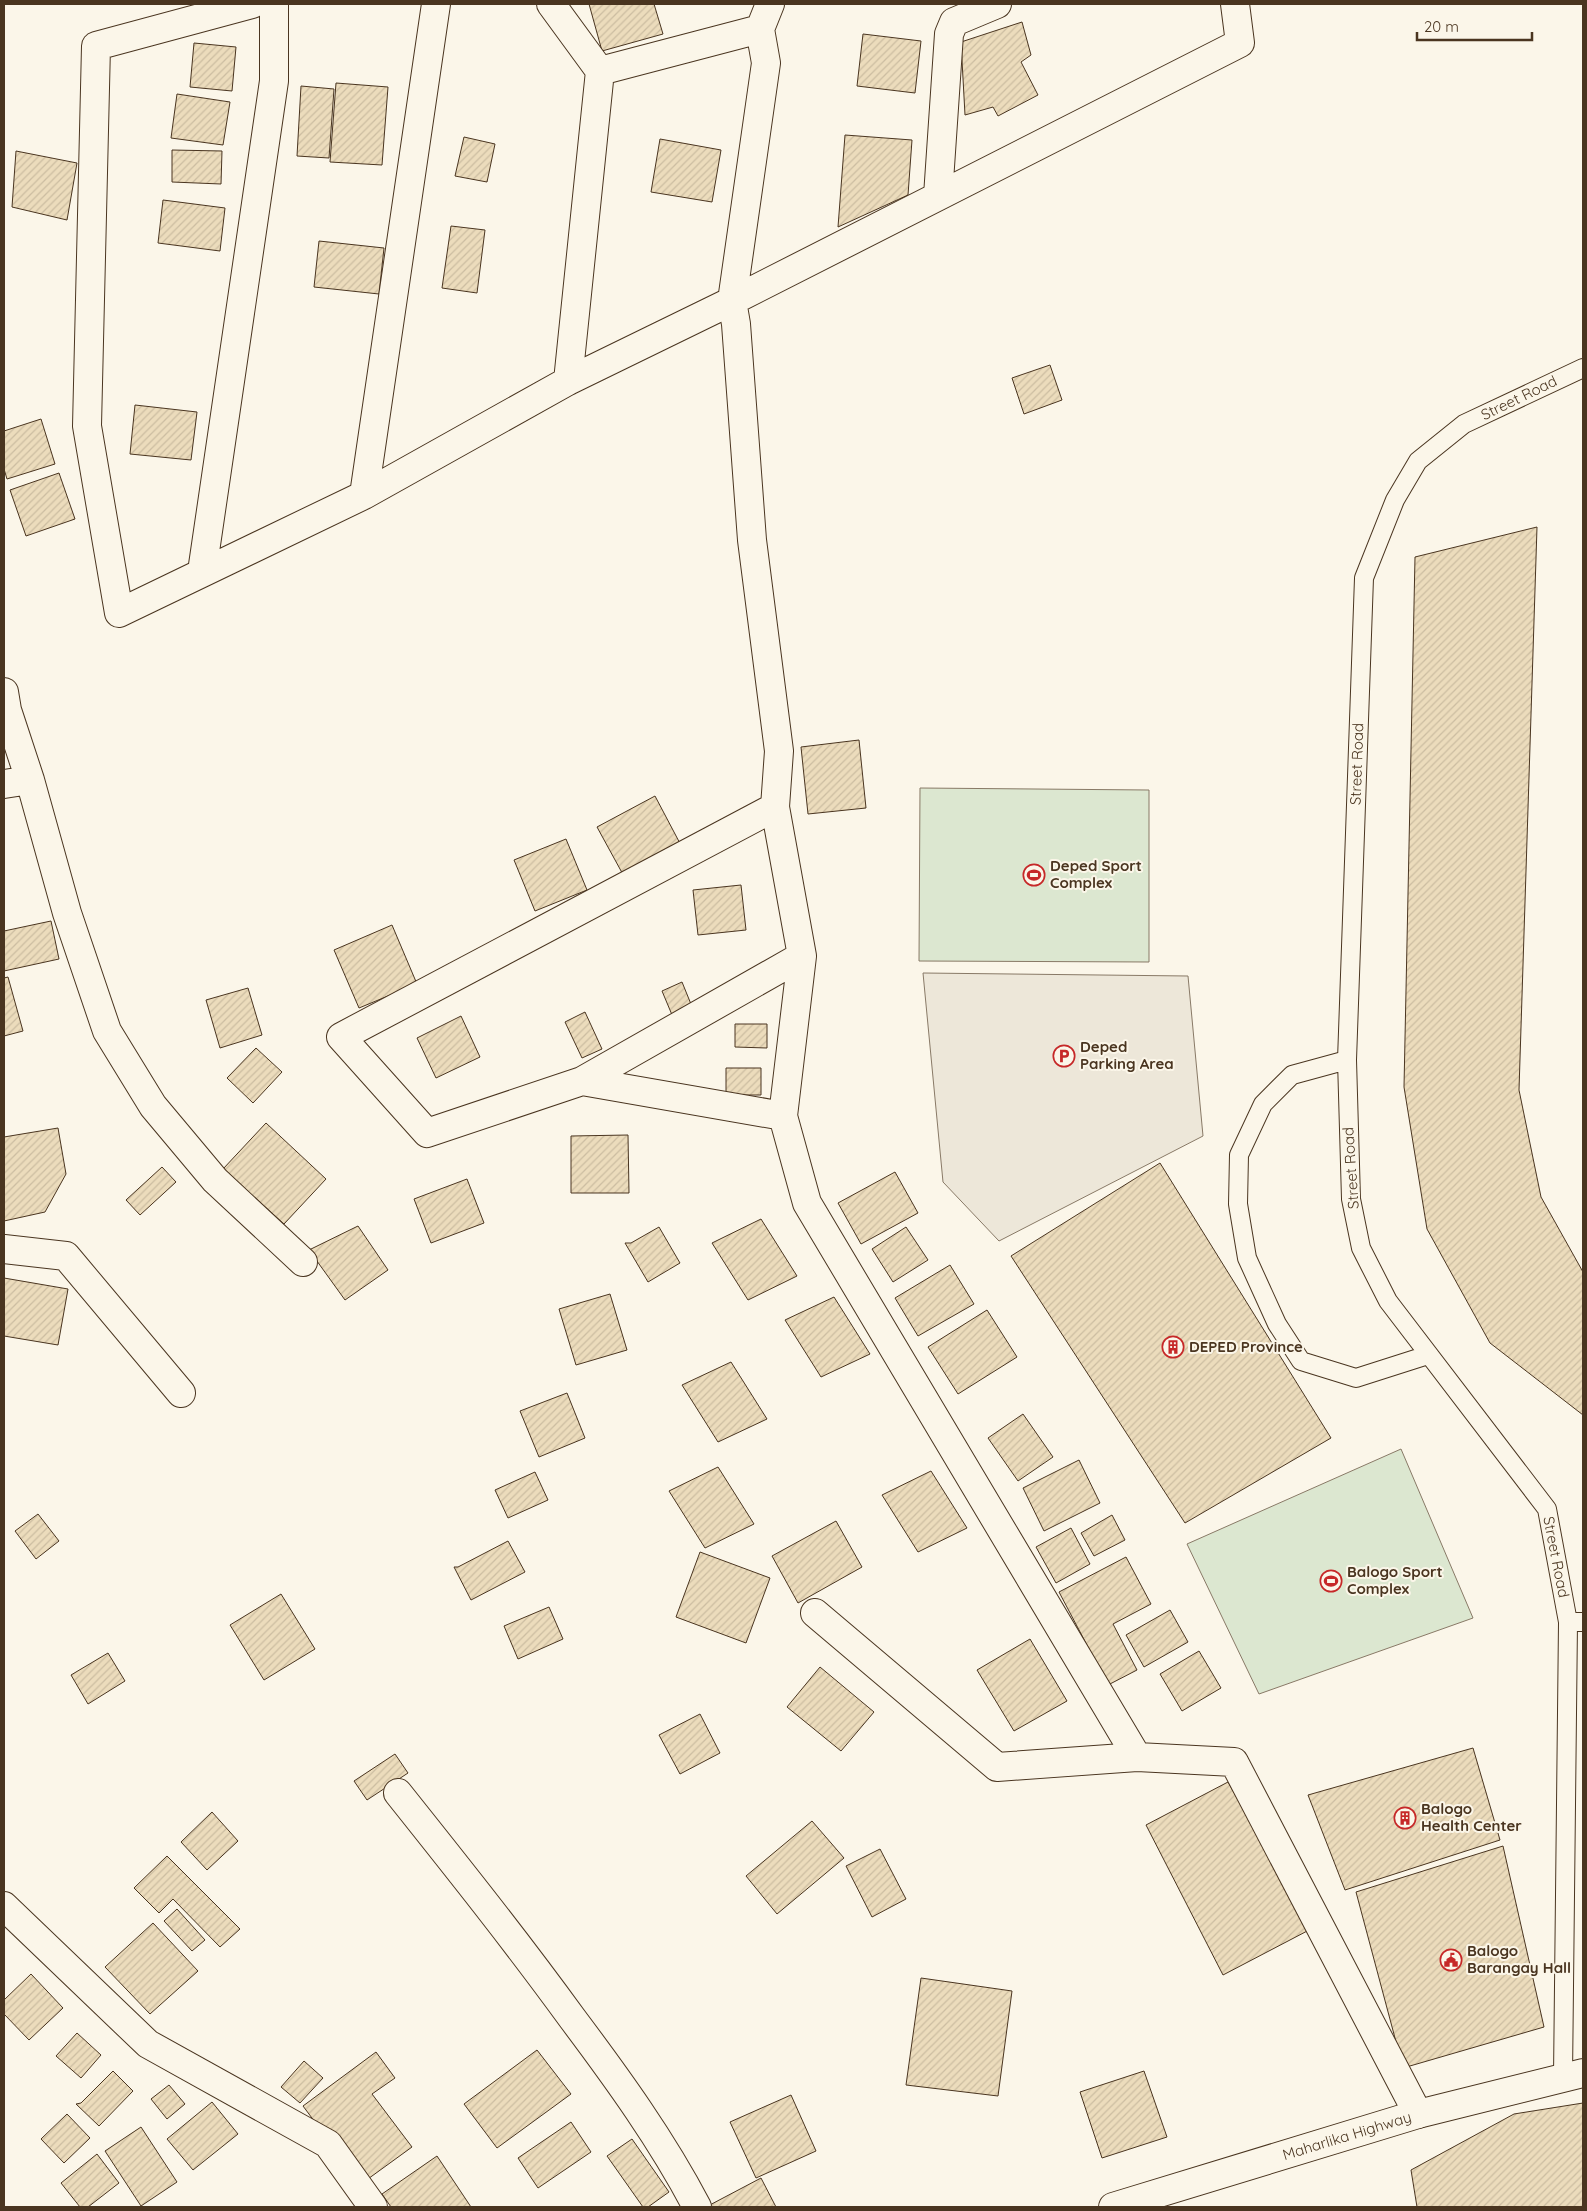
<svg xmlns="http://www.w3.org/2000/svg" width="1587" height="2211" font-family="Quicksand,sans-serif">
<defs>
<pattern id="building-hatch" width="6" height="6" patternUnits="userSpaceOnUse" patternTransform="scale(1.25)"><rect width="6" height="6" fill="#ecdcbc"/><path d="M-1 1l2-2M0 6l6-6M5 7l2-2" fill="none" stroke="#ccbda1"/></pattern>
</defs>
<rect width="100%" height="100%" fill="#fbf6e9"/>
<path fill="#dce7d0" stroke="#887966" d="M920 788 1149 790V962L919 961Z
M1401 1449 1473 1618 1259 1694 1187 1544Z"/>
<path fill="#ede7d9" stroke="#887966" d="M923 973 1188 976 1203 1136 999 1241 943 1182Z"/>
<path fill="url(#building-hatch)" stroke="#4a3520" d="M589 4H654L663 34 602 51Z
M1022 22 1031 55 1021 62 1038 95 998 116 993 107 965 115 961 42Z
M863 34 921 41 915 93 857 86Z
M194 43 236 47 232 91 190 87Z
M336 83 388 87 382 165 330 162Z
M301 86 334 89 329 158 297 156Z
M177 94 230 102 223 145 171 138Z
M845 135 912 140 908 195 838 227Z
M464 137 495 144 487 182 455 176Z
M660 139 721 150 712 202 651 192Z
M172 150 222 151 221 184 172 182Z
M16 151 77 163 67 220 12 207Z
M163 200 225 208 220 251 158 243Z
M451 226 485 230 477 293 442 288Z
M319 241 384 248 379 294 314 287Z
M1050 365 1062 400 1024 414 1012 378Z
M135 405 197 412 191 460 130 454Z
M41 419 55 464 7 479 4 469V431Z
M59 473 75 519 26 536 10 490Z
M1537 527 1519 1090 1541 1197 1583 1272V1415L1490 1343 1427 1229 1404 1087 1415 557Z
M859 740 866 808 808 814 801 747Z
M655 796 684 851 626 880 597 827Z
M566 839 587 890 535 911 514 860Z
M741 885 746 930 698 935 693 890Z
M51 921 59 959 4 971V931Z
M392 925 417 984 359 1008 334 950Z
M8 977 23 1031 4 1036V978Z
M682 982 695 1014 675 1022 662 991Z
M248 988 262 1035 220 1048 206 1000Z
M585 1012 602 1049 582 1058 565 1022Z
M461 1016 480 1057 436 1078 417 1038Z
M735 1024H767V1048L735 1047Z
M256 1048 282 1072 253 1103 227 1078Z
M726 1068H761V1095H726Z
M266 1123 326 1179 284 1224 223 1169Z
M58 1128 66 1174 45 1212 4 1221V1137Z
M628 1135 629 1193H571V1136Z
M1160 1163 1331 1438 1185 1523 1011 1256Z
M162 1167 176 1182 140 1215 126 1200Z
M895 1172 918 1213 861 1244 838 1203Z
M467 1179 484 1223 431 1243 414 1199Z
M761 1219 797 1276 748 1300 712 1243Z
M358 1226 388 1270 345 1300 309 1250Z
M659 1227 680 1263 648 1282 625 1243H631Z
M906 1227 928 1260 893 1282 872 1249Z
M950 1265 974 1304 918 1336 895 1298Z
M4 1278 68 1289 58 1345 4 1336Z
M610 1294 627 1350 576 1365 559 1309Z
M834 1297 870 1354 821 1377 785 1320Z
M987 1310 1017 1357 958 1394 928 1347Z
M731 1362 767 1419 718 1442 682 1385Z
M567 1393 585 1438 539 1457 520 1411Z
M1023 1414 1053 1457 1018 1481 988 1438Z
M1079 1460 1100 1503 1044 1531 1023 1488Z
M718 1467 754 1524 705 1548 669 1491Z
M931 1471 967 1528 918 1552 882 1495Z
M535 1472 548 1500 508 1518 495 1490Z
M38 1514 59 1541 36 1559 15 1531Z
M1112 1515 1125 1540 1094 1556 1081 1533Z
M836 1521 862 1567 798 1603 772 1556Z
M1071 1528 1090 1564 1056 1583 1036 1547Z
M508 1541 525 1572 471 1600 454 1567H458Z
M700 1552 770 1578 746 1643 676 1617Z
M1126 1557 1151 1604 1113 1624 1137 1670 1108 1685 1059 1592Z
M281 1594 315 1649 264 1680 230 1625Z
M549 1607 563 1639 518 1659 504 1626Z
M1170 1610 1188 1642 1144 1667 1126 1635Z
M1030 1639 1067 1701 1014 1731 977 1670Z
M1199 1651 1221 1688 1182 1711 1160 1674Z
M108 1653 125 1681 88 1704 71 1675Z
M820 1667 874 1712 841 1751 787 1707Z
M700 1714 720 1753 680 1774 659 1735Z
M1473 1748 1500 1840 1345 1890 1308 1795Z
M395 1754 408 1773 367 1800 354 1781Z
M1228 1782 1311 1929 1223 1975 1146 1825Z
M212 1812 238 1841 207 1870 181 1842Z
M812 1821 844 1858 777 1914 746 1876Z
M1503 1846 1544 2027 1403 2068 1356 1892Z
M880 1849 906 1899 872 1917 846 1866Z
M167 1856 240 1929 220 1947 173 1899 159 1913 134 1888Z
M177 1909 205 1940 192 1951 164 1921Z
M153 1923 198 1971 150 2014 105 1967Z
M31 1974 63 2008 29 2040 4 2014V2000Z
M921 1978 1012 1991 998 2096 906 2085Z
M77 2033 101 2055 81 2078 56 2056Z
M537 2050 571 2094 497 2148 464 2104Z
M376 2052 395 2078 372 2094 412 2147 361 2184 303 2106Z
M304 2061 323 2078 300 2103 281 2087Z
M113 2071 133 2091 99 2126 76 2104 81 2103Z
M1144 2071 1167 2137 1102 2158 1080 2092Z
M169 2085 185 2104 167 2119 151 2099Z
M791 2095 816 2151 756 2178 730 2122Z
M212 2102 238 2134 193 2170 167 2139Z
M1583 2103V2207H1417L1411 2170 1514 2114Z
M67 2114 90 2138 64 2163 41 2139Z
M571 2122 591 2152 538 2188 518 2158Z
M141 2127 177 2182 141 2206 105 2151Z
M632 2139 669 2192 648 2207H643L607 2156Z
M97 2154 119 2183 88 2207H80L61 2183Z
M437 2156 471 2207H391L382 2194Z
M761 2178 776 2207H706Z"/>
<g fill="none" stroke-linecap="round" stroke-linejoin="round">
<g stroke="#4a3520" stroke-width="20">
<path id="lane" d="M1347 1060 1292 1075 1263 1104 1239 1155 1238 1204 1247 1258 1277 1324 1301 1361 1356 1378 1428 1355
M1568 1622H1583
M1563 2077 1568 1622 1547 1509 1388 1301 1361 1248 1351 1199 1347 1060 1364 578 1395 500 1418 461 1464 424 1583 368"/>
</g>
<g stroke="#4a3520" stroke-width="30">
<path id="street" d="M252 4 96 46 87 426 119 613 364 495 568 381 732 301 1240 43 1235 4
M551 4 600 71 760 29
M770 4 760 29 766 63 732 301 736 324 752 540 779 751 775 807 802 956 783 1116 807 1203 1137 1757
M938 196 949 34 954 22 997 4
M568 381 600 71
M364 495 436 4
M202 572 274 81V4
M4 692 7 710 30 780 67 913 107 1031 153 1106 215 1180 303 1262
M4 784 30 780
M775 807 341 1037 427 1133 582 1081 783 1116
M582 1081 802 956
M4 1249 66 1256 181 1393
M815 1613 997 1767 1137 1757 1234 1762 1418 2114
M398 1793C457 1867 516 1941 572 2018 617 2078 662 2140 697 2207"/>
</g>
<g stroke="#4a3520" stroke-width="30">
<path id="secondary" d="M4 1906 148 2044 328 2144 373 2207"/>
</g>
<g stroke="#4a3520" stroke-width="30">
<path id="primary" d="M1113 2207 1418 2114 1583 2073"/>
</g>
<use href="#lane" stroke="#fbf6e9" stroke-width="18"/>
<use href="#street" stroke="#fbf6e9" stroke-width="28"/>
<use href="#secondary" stroke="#fbf6e9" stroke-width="28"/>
<use href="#primary" stroke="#fbf6e9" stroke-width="28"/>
</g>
<defs>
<g id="stadium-ring" transform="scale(1.125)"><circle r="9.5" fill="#fbf6e9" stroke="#c62828" stroke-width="1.5"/><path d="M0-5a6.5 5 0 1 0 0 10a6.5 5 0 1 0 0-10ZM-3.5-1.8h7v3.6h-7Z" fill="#c62828"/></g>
<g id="parking-ring" transform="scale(1.125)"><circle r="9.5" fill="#fbf6e9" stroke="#c62828" stroke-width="1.5"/><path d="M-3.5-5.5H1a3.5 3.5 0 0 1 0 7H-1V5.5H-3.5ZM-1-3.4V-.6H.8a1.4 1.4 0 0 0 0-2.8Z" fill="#c62828"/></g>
<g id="building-ring" transform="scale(1.125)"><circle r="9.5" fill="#fbf6e9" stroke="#c62828" stroke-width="1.5"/><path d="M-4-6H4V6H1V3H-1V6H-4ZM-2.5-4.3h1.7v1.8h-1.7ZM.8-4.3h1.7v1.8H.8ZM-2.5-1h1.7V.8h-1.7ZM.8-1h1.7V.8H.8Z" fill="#c62828"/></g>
<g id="civic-ring" transform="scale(1.125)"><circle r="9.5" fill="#fbf6e9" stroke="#c62828" stroke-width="1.5"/><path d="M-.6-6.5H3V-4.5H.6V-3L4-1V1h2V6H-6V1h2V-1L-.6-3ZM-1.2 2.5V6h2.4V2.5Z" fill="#c62828"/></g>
</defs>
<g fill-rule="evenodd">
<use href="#stadium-ring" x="1034" y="875"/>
<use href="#parking-ring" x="1064" y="1056"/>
<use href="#building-ring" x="1173" y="1347"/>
<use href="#stadium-ring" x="1331" y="1581"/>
<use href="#building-ring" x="1405" y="1818"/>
<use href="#civic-ring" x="1451" y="1960"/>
</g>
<g text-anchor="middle" stroke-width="4" stroke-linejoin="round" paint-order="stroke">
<g font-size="15" fill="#4a3520" stroke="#fbf6e9">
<text transform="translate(1519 398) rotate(-26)" y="5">Street Road</text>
<text transform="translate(1357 764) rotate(-88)" y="5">Street Road</text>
<text transform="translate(1351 1168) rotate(-94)" y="5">Street Road</text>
<text transform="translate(1556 1557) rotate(79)" y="5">Street Road</text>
<text transform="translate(1347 2136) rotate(-17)" y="5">Maharlika Highway</text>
</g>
<g font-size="15" font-weight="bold" fill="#4a3520" stroke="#fbf6e9" text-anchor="start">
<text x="1050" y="871">Deped Sport<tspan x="1050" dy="17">Complex</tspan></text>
<text x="1080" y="1052">Deped<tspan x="1080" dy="17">Parking Area</tspan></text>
<text x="1189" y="1352">DEPED Province</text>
<text x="1347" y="1577">Balogo Sport<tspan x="1347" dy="17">Complex</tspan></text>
<text x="1421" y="1814">Balogo<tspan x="1421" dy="17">Health Center</tspan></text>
<text x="1467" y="1956">Balogo<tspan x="1467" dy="17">Barangay Hall</tspan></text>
</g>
</g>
<rect width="1587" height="2211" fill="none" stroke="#4a3520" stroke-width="10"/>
<path d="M1417 32v8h115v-8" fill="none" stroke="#4a3520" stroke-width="2.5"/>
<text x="1424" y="32" font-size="15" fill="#4a3520" stroke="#fbf6e9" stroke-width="4" paint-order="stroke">20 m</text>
</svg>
